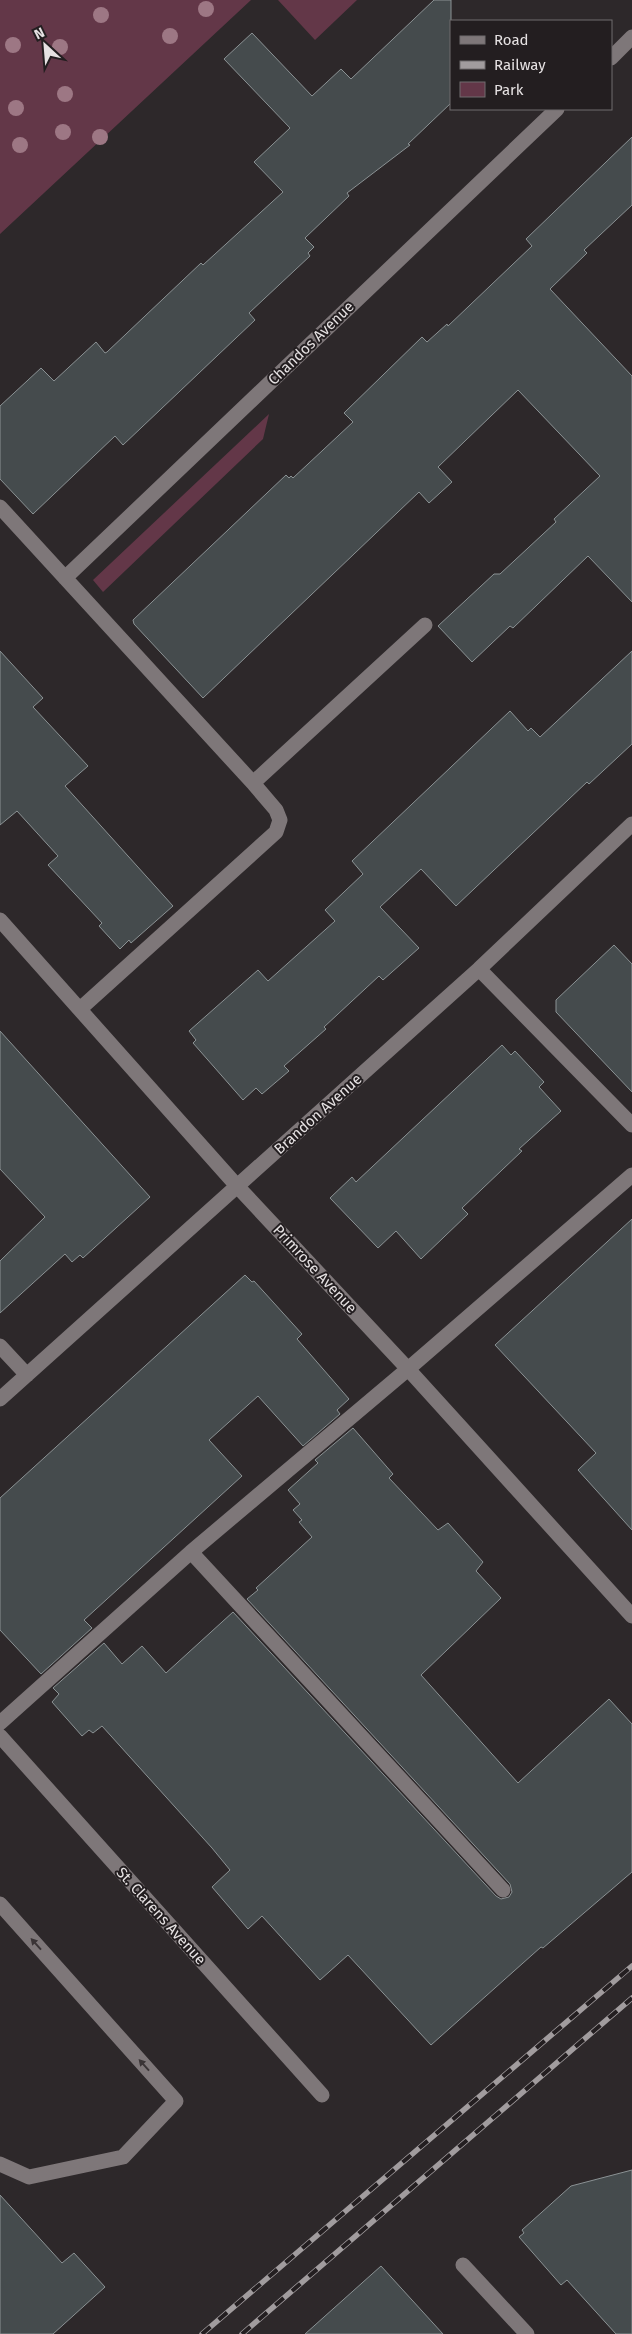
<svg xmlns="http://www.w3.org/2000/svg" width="632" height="2334" font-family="'Fira Sans',sans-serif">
<rect width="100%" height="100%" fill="#2d282a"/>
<path fill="#633748" d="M0 0H251L0 234Z
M278 0H357L315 40Z
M269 414 263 439 103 592 93 580Z"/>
<path fill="#454b4d" stroke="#8b9294" d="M434 0H451V103L408 144 410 145 347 193 349 196 305 238 314 247 308 253 310 256 249 313 255 320 123 445 115 436 33 514 0 479V406L41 368 54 381 96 342 105 353 107 352 201 263 203 265 283 192 254 162 290 128 224 59 252 33 312 96 341 69 351 79Z
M632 137V205L584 250 587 253 550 289 632 376V602L588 556 513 628 510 626 472 662 438 626 494 574H500L556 522 554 519 600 476 518 390 438 467 452 482 429 503 419 492 203 698 134 624 133 620 286 475 289 478 291 476 293 478 353 422 344 413 422 337 427 342 447 324 448 326 532 246 526 239Z
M0 651 43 698 33 707 88 766 65 786 173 906 131 943 129 940 120 949 99 926 102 923 48 865 58 856 17 811 0 825Z
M632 651V744L589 784 587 782 456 906 421 869 380 907 419 948 383 980 379 976 324 1027 326 1029 284 1066 289 1071 262 1094 256 1088 243 1100 193 1043 196 1040 189 1031 258 970 268 981 335 921 325 910 363 874 352 861 510 711 528 731 531 728 540 737Z
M614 945 632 964V1092L556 1012V1000Z
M0 1031 150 1197 83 1258 80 1255 72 1262 65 1254 0 1313V1261L45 1217 0 1169Z
M502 1045 511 1055 515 1051 544 1082 539 1087 561 1111 519 1149 522 1151 462 1208 468 1214 421 1259 396 1231 378 1248 330 1198 352 1177 356 1182Z
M632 1219V1530L578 1470 596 1453 495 1345Z
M245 1275 252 1282 254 1281 302 1334 297 1339 349 1399 337 1410 340 1414 303 1446 258 1396 209 1440 242 1476 84 1620 92 1628 41 1674 0 1630V1498Z
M353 1428 393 1474 389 1478 438 1530 448 1523 483 1562 476 1571 501 1598 421 1675 518 1783 609 1699 632 1724V1872L543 1948 541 1947 431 2045 348 1955 320 1980 262 1916 248 1929 212 1887 230 1870 212 1848 102 1726 93 1733 89 1730 82 1736 52 1702 59 1694 53 1688 104 1643 122 1664 142 1646 166 1673 233 1612 496 1896 501 1899 509 1897 512 1892 510 1884 247 1599 258 1590 256 1588 312 1537 299 1522 302 1520 293 1510 300 1504 288 1490 318 1463 315 1460Z
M632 2170V2334H616L567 2280 561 2285 519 2237 524 2233 522 2230 571 2186Z
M0 2195 62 2263 74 2253 105 2287 53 2334H0Z
M381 2266 443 2334H305Z"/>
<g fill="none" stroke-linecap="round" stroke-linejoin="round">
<path stroke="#7e7779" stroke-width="15" d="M611 58 632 37
M0 507 253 783 276 810 280 820 276 832 80 1009
M65 578 557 109
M253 783 425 625
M0 920 237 1186 408 1369 632 1616
M479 969 632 1125
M0 1346 27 1375
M0 1399 479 969 632 824
M191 1552 503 1890
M0 1723 191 1552 408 1369 632 1175
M0 1736 322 2095
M0 1904 176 2101 123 2157 29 2177 0 2164
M463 2265 527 2334"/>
<g stroke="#a19c9e" stroke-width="5.5">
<path id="rail" d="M202 2334 632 1966
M242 2334 632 1998"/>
</g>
<use href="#rail" stroke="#231e20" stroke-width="4" stroke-dasharray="11" stroke-linecap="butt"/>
</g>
<g fill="#9d7784">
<circle cx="206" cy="9" r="8"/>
<circle cx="101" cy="15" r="8"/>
<circle cx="170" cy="36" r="8"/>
<circle cx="13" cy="45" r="8"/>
<circle cx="60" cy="47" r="8"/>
<circle cx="65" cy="94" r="8"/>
<circle cx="16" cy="108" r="8"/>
<circle cx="63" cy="132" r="8"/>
<circle cx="100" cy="137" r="8"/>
<circle cx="20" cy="145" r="8"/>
</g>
<defs><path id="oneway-solid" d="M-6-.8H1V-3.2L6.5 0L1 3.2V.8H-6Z" transform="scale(1.25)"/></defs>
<g fill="#3a3436">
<use href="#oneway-solid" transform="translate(36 1944) rotate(-132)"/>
<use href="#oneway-solid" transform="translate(144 2065) rotate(-132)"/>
</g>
<g text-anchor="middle" stroke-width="4" stroke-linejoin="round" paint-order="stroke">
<g font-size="15" fill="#e6e2e3" stroke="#231e20">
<text transform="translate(311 343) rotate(-44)" y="5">Chandos Avenue</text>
<text transform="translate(318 1114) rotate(-42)" y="5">Brandon Avenue</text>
<text transform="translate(315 1269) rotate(47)" y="5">Primrose Avenue</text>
<text transform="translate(161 1916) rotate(48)" y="5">St. Clarens Avenue</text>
</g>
</g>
<rect x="450" y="20" width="162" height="90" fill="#231e20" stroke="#716c6e"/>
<rect x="460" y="36" width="25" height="8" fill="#7e7779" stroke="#716c6e"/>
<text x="494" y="45" font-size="15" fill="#e6e2e3">Road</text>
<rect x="460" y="61" width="25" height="8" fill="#a19c9e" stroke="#716c6e"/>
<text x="494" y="70" font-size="15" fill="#e6e2e3">Railway</text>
<rect x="460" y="82" width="25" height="15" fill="#633748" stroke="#716c6e"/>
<text x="494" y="95" font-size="15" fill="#e6e2e3">Park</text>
<g transform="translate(45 45) rotate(334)" stroke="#231e20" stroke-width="4" paint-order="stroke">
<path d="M0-4L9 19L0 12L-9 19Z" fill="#e6e2e3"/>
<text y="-8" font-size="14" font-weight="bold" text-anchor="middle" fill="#e6e2e3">N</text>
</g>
</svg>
